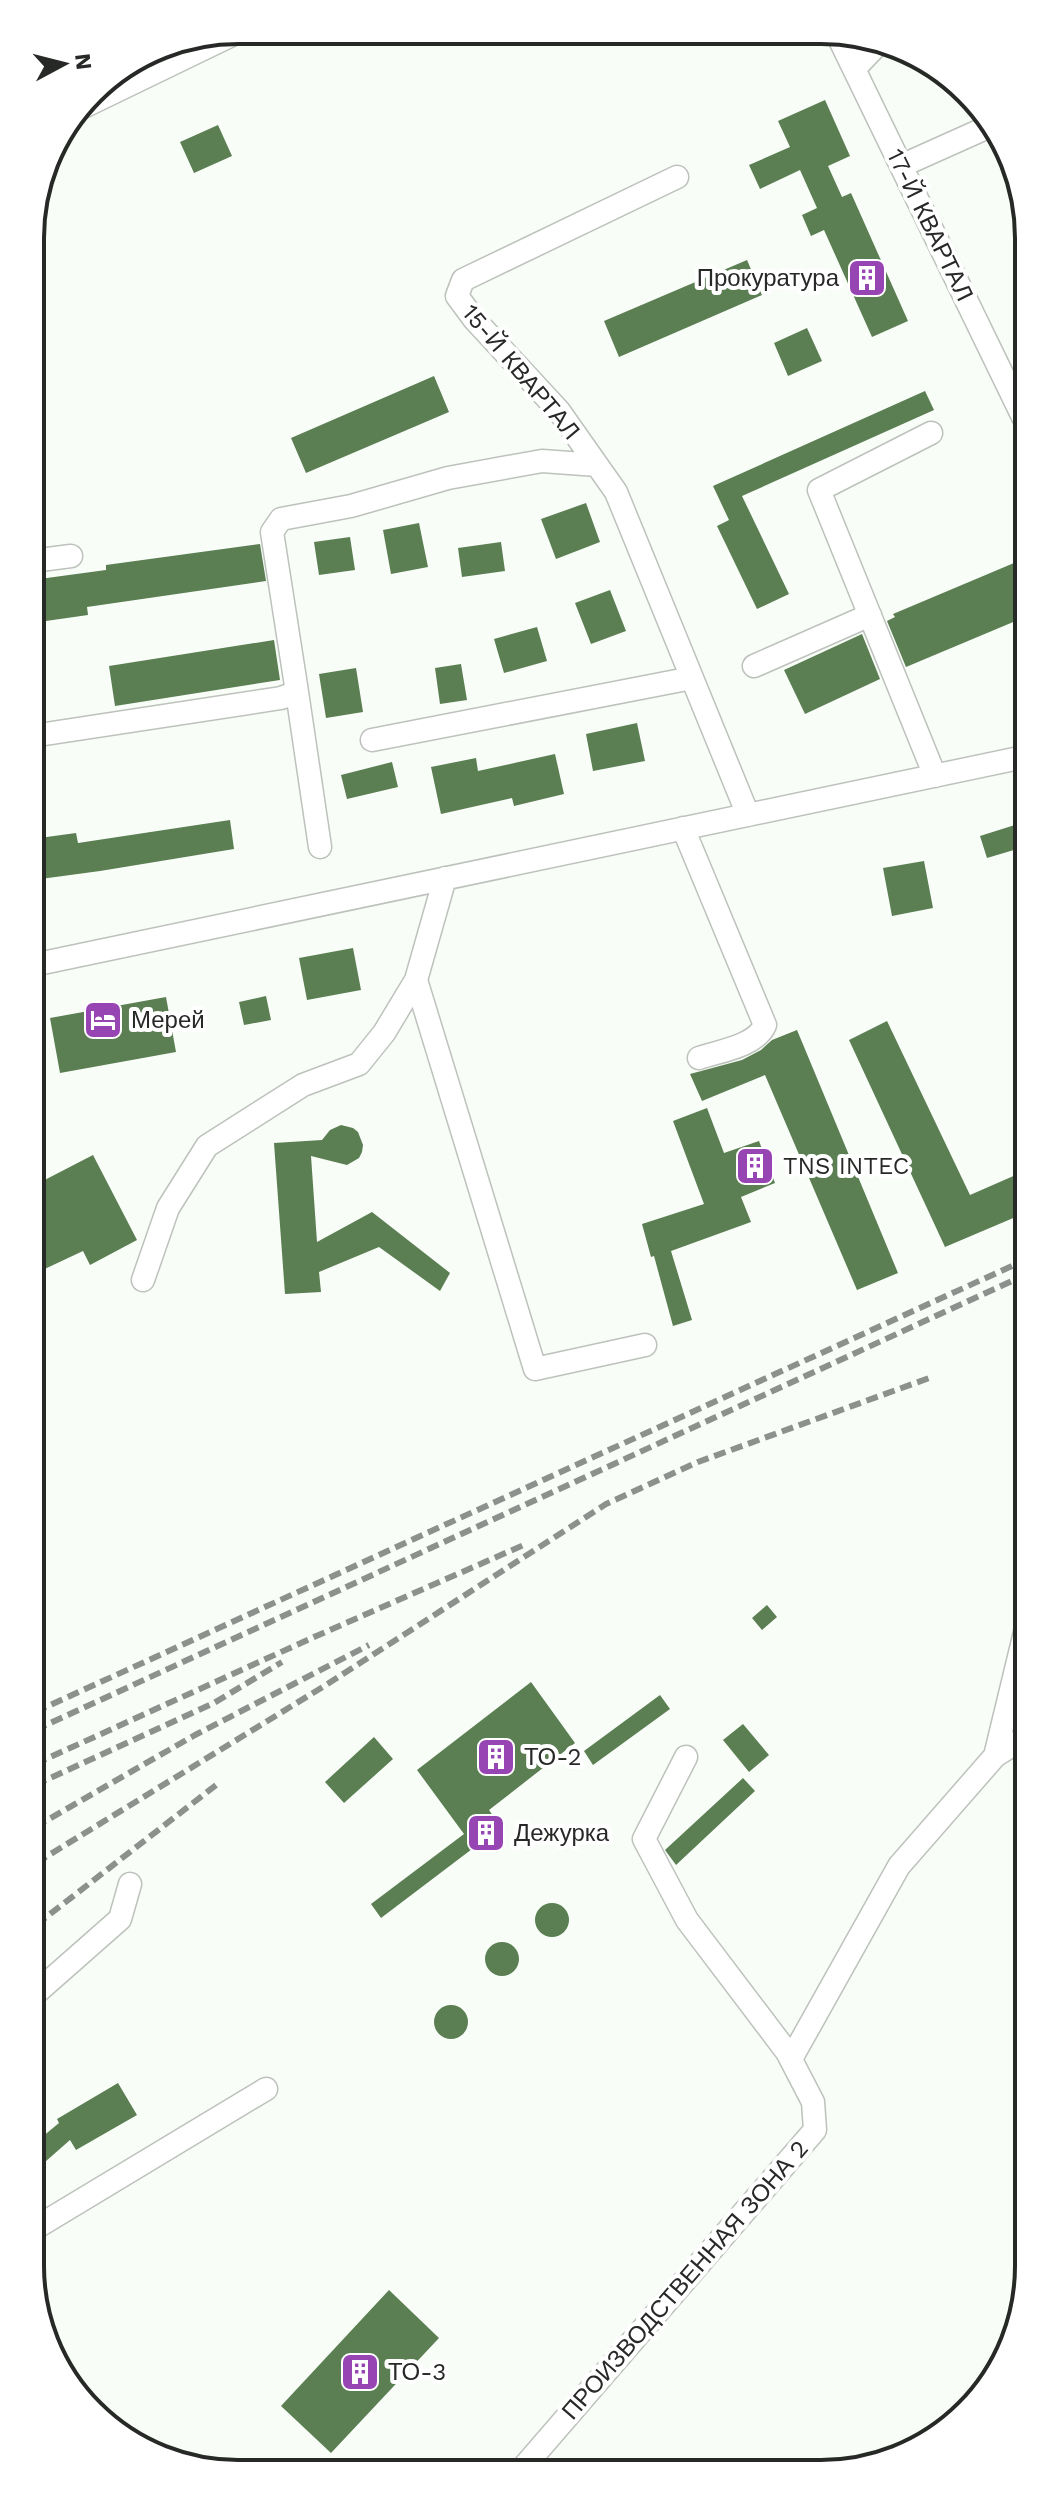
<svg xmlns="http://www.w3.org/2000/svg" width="1059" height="2504" font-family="'Work Sans',sans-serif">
<rect width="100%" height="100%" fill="#f8fdf7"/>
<path fill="#5b7e53" d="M825 100 850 156 828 166 842 197 851 193 908 321 872 337 824 230 811 236 802 215 817 208 800 170 760 189 749 165 790 147 778 121Z
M218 125 232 156 194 173 180 142Z
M747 260 762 295 619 357 604 321Z
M807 328 822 361 788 376 774 343Z
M434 376 449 412 306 473 291 438Z
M925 391 934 410 742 496 789 594 757 609 717 526 729 520 713 486Z
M586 503 600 542 556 559 541 519Z
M419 523 428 567 391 574 383 530Z
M350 537 355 570 319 575 314 542Z
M501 542 505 571 462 577 458 548Z
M260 544 266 581 87 607 88 615 32 623V580L106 570V565Z
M1014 563 1023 585V618L906 667 887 621 895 617 893 614Z
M610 590 626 631 591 644 575 603Z
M537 627 547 661 504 673 494 639Z
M862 634 880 679 805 714 784 670Z
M274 640 280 680 115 706 109 666Z
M461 664 467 700 440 704 435 668Z
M356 668 363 712 326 718 319 674Z
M637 723 645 761 593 771 586 734Z
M555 754 564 794 514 806 512 798 441 814 431 767 476 758 478 771Z
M392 762 398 787 347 799 341 775Z
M230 820 234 849 100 871 33 880 32 839 76 833 78 843Z
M1024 822V847L987 858 980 836Z
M924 861 933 908 892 916 883 868Z
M353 948 361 990 307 1000 299 958Z
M266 996 271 1020 244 1025 239 1002Z
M166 997 176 1052 60 1073 50 1018Z
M887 1021 970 1195 1025 1171V1213L945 1247 849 1040Z
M797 1030 898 1273 857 1290 765 1075 702 1101 690 1074 742 1060 761 1050 772 1040Z
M707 1108 724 1153 759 1141 775 1183 741 1197 751 1222 671 1251 692 1320 673 1326 654 1256 651 1257 642 1224 704 1204 673 1121Z
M341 1125 353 1128 358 1132 363 1145 362 1152 359 1158 347 1165 311 1156 317 1242 372 1212 450 1273 440 1291 379 1247 319 1272 321 1292 285 1294 274 1143 322 1140 330 1130Z
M93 1155 137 1240 90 1265 83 1251 34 1274 33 1186Z
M767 1605 777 1617 762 1630 752 1618Z
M531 1682 575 1743 489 1810 503 1830 478 1849 476 1846 381 1918 371 1904 464 1834 417 1770Z
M660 1695 670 1709 593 1765 584 1751Z
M743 1724 769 1755 749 1772 723 1740Z
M374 1737 393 1759 344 1803 325 1782Z
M743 1778 755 1791 676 1865 665 1850Z
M535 1920a17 17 0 1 1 34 0a17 17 0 1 1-34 0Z
M485 1959a17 17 0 1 1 34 0a17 17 0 1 1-34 0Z
M434 2022a17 17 0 1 1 34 0a17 17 0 1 1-34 0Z
M118 2083 137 2115 76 2150 70 2140 37 2169 36 2142 59 2123 57 2119Z
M389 2290 439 2338 331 2453 281 2406Z"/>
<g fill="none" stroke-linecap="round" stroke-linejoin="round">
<g stroke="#bdc2bc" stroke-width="25">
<path id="minor" d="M837 34 1023 417
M854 69 879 43
M81 108 242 30
M901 166 988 127
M677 177 463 280 457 296 474 319 559 411 616 492 748 815
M931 433 819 490 935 776
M32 561 71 556
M754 666 870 615
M297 692 320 847
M32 736 281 698 297 692 272 532 281 519 351 506 448 478 542 461 597 465
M372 740 692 678
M683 828 765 1025C756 1046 720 1051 699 1058
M445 878 416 980 535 1369 645 1345
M33 965 1024 757
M143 1280 168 1208 207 1146 303 1085 359 1064 384 1033 416 980
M995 1756 1027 1736
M36 1993 120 1919 130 1884
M791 2059 899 1866 995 1756 1027 1624
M37 2227 266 2089
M522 2469 815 2130 813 2102 787 2052 687 1920 644 1839 686 1757"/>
</g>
<use href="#minor" stroke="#fff" stroke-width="22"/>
<path stroke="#8d918d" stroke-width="6" stroke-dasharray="12 6" stroke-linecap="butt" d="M35 1712 1025 1260
M35 1730 1025 1275
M35 1764 314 1637 526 1544
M35 1785 214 1703 282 1662
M35 1827 195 1735 369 1645
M36 1863 326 1685 606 1504 698 1462 929 1378
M36 1925 220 1782"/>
</g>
<defs>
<g id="building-square" transform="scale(2)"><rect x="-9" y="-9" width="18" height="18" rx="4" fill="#9845b4" stroke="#fff"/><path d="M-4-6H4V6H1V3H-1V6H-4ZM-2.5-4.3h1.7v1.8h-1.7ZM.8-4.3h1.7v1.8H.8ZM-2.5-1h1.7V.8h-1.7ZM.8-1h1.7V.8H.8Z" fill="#fff"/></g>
<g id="hotel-square" transform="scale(2)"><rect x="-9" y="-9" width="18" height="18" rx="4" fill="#9845b4" stroke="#fff"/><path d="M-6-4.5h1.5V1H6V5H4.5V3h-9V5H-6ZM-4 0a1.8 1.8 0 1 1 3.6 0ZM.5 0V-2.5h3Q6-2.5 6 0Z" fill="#fff"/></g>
</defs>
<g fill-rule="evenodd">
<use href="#building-square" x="867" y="278"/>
<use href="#hotel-square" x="103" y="1020"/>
<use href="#building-square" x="755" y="1166"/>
<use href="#building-square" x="496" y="1757"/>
<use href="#building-square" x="486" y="1833"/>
<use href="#building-square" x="360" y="2372"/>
</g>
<g text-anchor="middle" stroke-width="8" stroke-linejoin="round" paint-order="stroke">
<g font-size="24" fill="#272927" stroke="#fff">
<text transform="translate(930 225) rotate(64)" y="8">17-Й КВАРТАЛ</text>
<text transform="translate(521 372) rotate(50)" y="8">15-Й КВАРТАЛ</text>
<text transform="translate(685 2280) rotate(-49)" y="8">ПРОИЗВОДСТВЕННАЯ ЗОНА 2</text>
</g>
<g font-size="24" fill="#272927" stroke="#fff" text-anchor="start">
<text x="839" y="286" text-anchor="end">Прокуратура</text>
<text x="131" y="1028">Мерей</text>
<text x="783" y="1174">TNS INTEC</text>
<text x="524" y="1765">ТО-2</text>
<text x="514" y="1841">Дежурка</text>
<text x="388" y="2380">ТО-3</text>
</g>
</g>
<path d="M0 0H1059V2504H0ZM238 44H821A194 194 0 0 1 1015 238V2266A194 194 0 0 1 821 2460H238A194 194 0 0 1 44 2266V238A194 194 0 0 1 238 44Z" fill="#fff" fill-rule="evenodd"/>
<path fill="none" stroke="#272927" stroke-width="4" d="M238 44H821A194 194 0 0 1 1015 238V2266A194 194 0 0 1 821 2460H238A194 194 0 0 1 44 2266V238A194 194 0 0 1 238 44Z"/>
<g transform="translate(64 64) rotate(83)" stroke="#ffffff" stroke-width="6" paint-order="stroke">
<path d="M0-6L14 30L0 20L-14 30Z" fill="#272927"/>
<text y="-12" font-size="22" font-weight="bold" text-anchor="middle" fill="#272927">N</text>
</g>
</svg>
